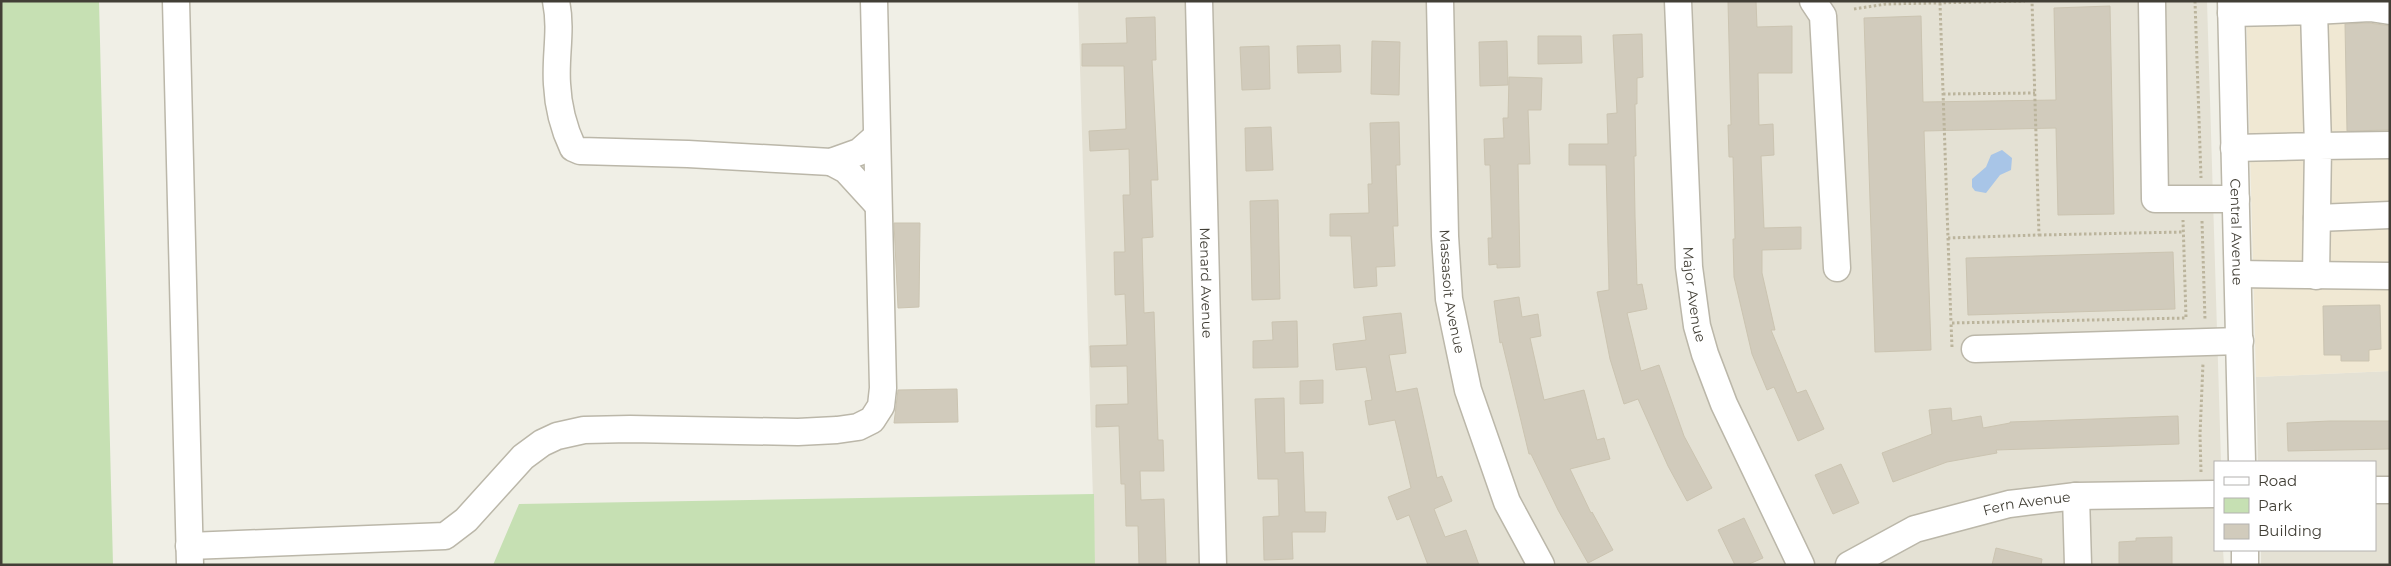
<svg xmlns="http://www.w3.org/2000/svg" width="2391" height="566" font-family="Montserrat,sans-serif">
<rect width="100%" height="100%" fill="#f0efe6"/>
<path fill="#e4e1d4" d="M1078 1H2207L2221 462H2215V550H2223L2224 565H1095Z
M2390 371V565H2261V550H2375V462H2258L2256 377Z"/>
<path fill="#f0e8d3" d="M2246 1H2390V371L2256 377Z"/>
<path fill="#c6e0b3" d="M1 1H99L113 565H1Z
M1094 494 1095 565H493L519 504Z"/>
<path fill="#a8c5e7" d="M2002 150 2012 158 2011 170 2000 175 1986 193 1975 191 1972 187V179L1986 167 1991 155Z"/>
<path fill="#d1cbbc" stroke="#cbc4b1" d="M1728 1H1756L1757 27 1792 26V73H1758L1759 125 1773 124 1774 155 1761 156 1764 228 1801 227V249L1762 250V273L1775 330H1771L1797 393 1806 390 1824 429 1798 441 1774 387 1767 390 1752 354 1734 277 1733 239H1735L1733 157H1729L1728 125H1731Z
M2110 6 2114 214 2058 215 2056 128 1924 131 1931 350 1875 352 1864 18 1921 16 1923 102 2056 100 2054 8Z
M1155 17 1156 60H1152L1158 180H1151L1153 237 1142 238 1144 313 1154 312 1158 440H1163L1164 471H1140L1141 500 1164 499 1166 565H1139L1138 526H1126L1125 484H1121L1119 426 1096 427V405L1128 404 1127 366 1091 367 1090 346 1127 345 1125 294 1115 295 1114 252H1125L1123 195H1130L1129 149 1090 151 1089 131 1126 129 1124 66H1082V44L1127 43 1126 18Z
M2369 23 2390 26V130L2347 131 2345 24Z
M1642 34 1643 77 1637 78V104H1635L1636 156H1634L1635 216 1637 285 1642 284 1647 309 1627 313 1641 371 1659 365 1684 436 1712 488 1687 501 1668 466 1638 399 1624 404 1610 359 1597 292 1609 290 1606 165H1569V144H1608L1607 114 1617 113 1613 35Z
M1538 36H1581L1582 63 1538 64Z
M1372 41 1400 42 1399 95 1371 94Z
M1507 41 1508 85 1480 86 1479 42Z
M1340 45 1341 72 1298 73 1297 46Z
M1269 46 1270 89 1242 90 1240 47Z
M1509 77 1542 78 1541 110H1528L1530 164H1518L1520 267 1497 268V264L1489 265 1488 238H1492L1490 165H1485L1484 139 1504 138 1503 118H1508Z
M1399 122 1400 165H1396L1398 226H1393L1395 266 1376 267 1377 286 1354 288 1351 236H1330V214L1369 213 1368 184H1372L1370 123Z
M1271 127 1273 170 1246 171 1245 128Z
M1278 200 1280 299 1252 300 1250 201Z
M894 223H920L919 307 898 308Z
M2173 252 2175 309 1968 315 1966 258Z
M1519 297 1522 317 1538 314 1541 336 1530 338 1544 400 1584 390 1597 440 1604 438 1610 459 1570 469 1591 513 1592 512 1613 550 1588 563 1558 510 1531 454H1529L1502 342 1500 343 1494 301Z
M2380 305 2381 349 2369 350V361H2341V355H2324L2323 306Z
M1401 313 1406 353 1389 355 1396 392 1417 388 1437 478 1442 476 1452 501 1434 509 1445 537 1466 530 1479 565H1428L1409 515 1397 520 1388 497 1411 488 1395 420 1369 425 1365 401 1372 400 1366 367 1336 370 1333 344 1366 340 1363 317Z
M1297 321 1298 367 1253 368V341L1273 340 1272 322Z
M1323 380V403L1300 404V381Z
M957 389 958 422 894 423 898 390Z
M1284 398 1285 453 1303 452 1305 512H1326L1325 532H1292L1293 559 1264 560 1263 517 1279 516 1278 479H1258L1255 399Z
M1951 408 1952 421 1981 416 1983 428 2010 423V422L2178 416 2179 444 1996 450 1997 453 1947 462 1893 482 1882 453 1932 434 1929 410Z
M2330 421H2390V449L2288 451 2287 423Z
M1841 464 1859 503 1833 514 1815 475Z
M1744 518 1763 558 1747 565H1735L1718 530Z
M2172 537V565H2119V542L2136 541V538Z
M1996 548 2042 559 2041 565H1992Z"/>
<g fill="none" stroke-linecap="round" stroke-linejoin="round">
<g stroke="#bbb7a9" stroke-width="29">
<g id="minor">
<path d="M176 1 190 565"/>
<path d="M556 1C562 31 555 55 557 84 558 105 564 129 573 148L580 151 688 154 831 162 859 152 876 137"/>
<path id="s1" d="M1199 1 1213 565"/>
<path id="s2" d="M1440 1 1445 236 1449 299 1468 390 1507 502 1541 565"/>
<path id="s3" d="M1678 1 1689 267 1697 326 1705 354 1724 404 1801 565"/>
<path d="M1813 1 1823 16 1837 268"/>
<path id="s4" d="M2231 1 2242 462"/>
<path d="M2152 3 2155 199H2236"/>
<path d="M2314 11 2370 8 2390 11"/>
<path d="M2231 13 2314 11 2318 146 2234 148"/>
<path d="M831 162 846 170 878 205"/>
<path d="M2317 218 2390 215"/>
<path d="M2238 274 2390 276"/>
<path d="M2316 276 2318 146 2390 145"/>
<path d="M1975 349 2240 341"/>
<path d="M2375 490H2390"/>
<path d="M2076 496 2078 565"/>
<path d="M189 546 445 536 466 520 523 457 542 443 557 436 584 430 630 429 798 432 837 430 858 427 872 420 881 406 883 388 874 1"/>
<path d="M2245 550V565"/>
<path id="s5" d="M1849 565 1915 529 2009 504 2076 496 2215 494"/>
</g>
</g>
<path stroke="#bbb49c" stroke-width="3" stroke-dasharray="2.5 2.5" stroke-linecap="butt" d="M2195 1 2201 178
M1940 3 1948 238 2039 235 2032 1
M1854 9 1886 4 2025 1
M1943 94 2035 93
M2202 221 2205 320
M2039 235 2183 232
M1948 238 1951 323
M1952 347 1951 323 2186 318 2183 220
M2201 472 2200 435 2203 363"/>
<use href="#minor" stroke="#fff" stroke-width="26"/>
</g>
<g text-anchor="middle" stroke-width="5" stroke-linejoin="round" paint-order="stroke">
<g font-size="14" fill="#423f36" stroke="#fff">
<text dy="5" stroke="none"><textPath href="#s4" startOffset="231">Central Avenue</textPath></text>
<text dy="5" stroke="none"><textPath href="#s1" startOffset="282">Menard Avenue</textPath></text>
<text dy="5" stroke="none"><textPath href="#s2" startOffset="291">Massasoit Avenue</textPath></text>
<text dy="5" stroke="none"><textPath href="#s3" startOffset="294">Major Avenue</textPath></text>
<text dy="5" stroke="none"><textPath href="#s5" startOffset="190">Fern Avenue</textPath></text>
</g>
</g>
<rect width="2391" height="566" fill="none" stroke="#423f36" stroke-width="5"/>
<rect x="2214" y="461" width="162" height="90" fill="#ffffff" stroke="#b3b2af"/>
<rect x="2224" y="477" width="25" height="8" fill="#ffffff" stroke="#b3b2af"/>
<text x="2258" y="486" font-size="15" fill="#423f36">Road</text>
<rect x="2224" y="498" width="25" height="15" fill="#c6e0b3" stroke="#b3b2af"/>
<text x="2258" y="511" font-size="15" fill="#423f36">Park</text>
<rect x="2224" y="524" width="25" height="15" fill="#d1cbbc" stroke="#b3b2af"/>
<text x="2258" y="536" font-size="15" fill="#423f36">Building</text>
</svg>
